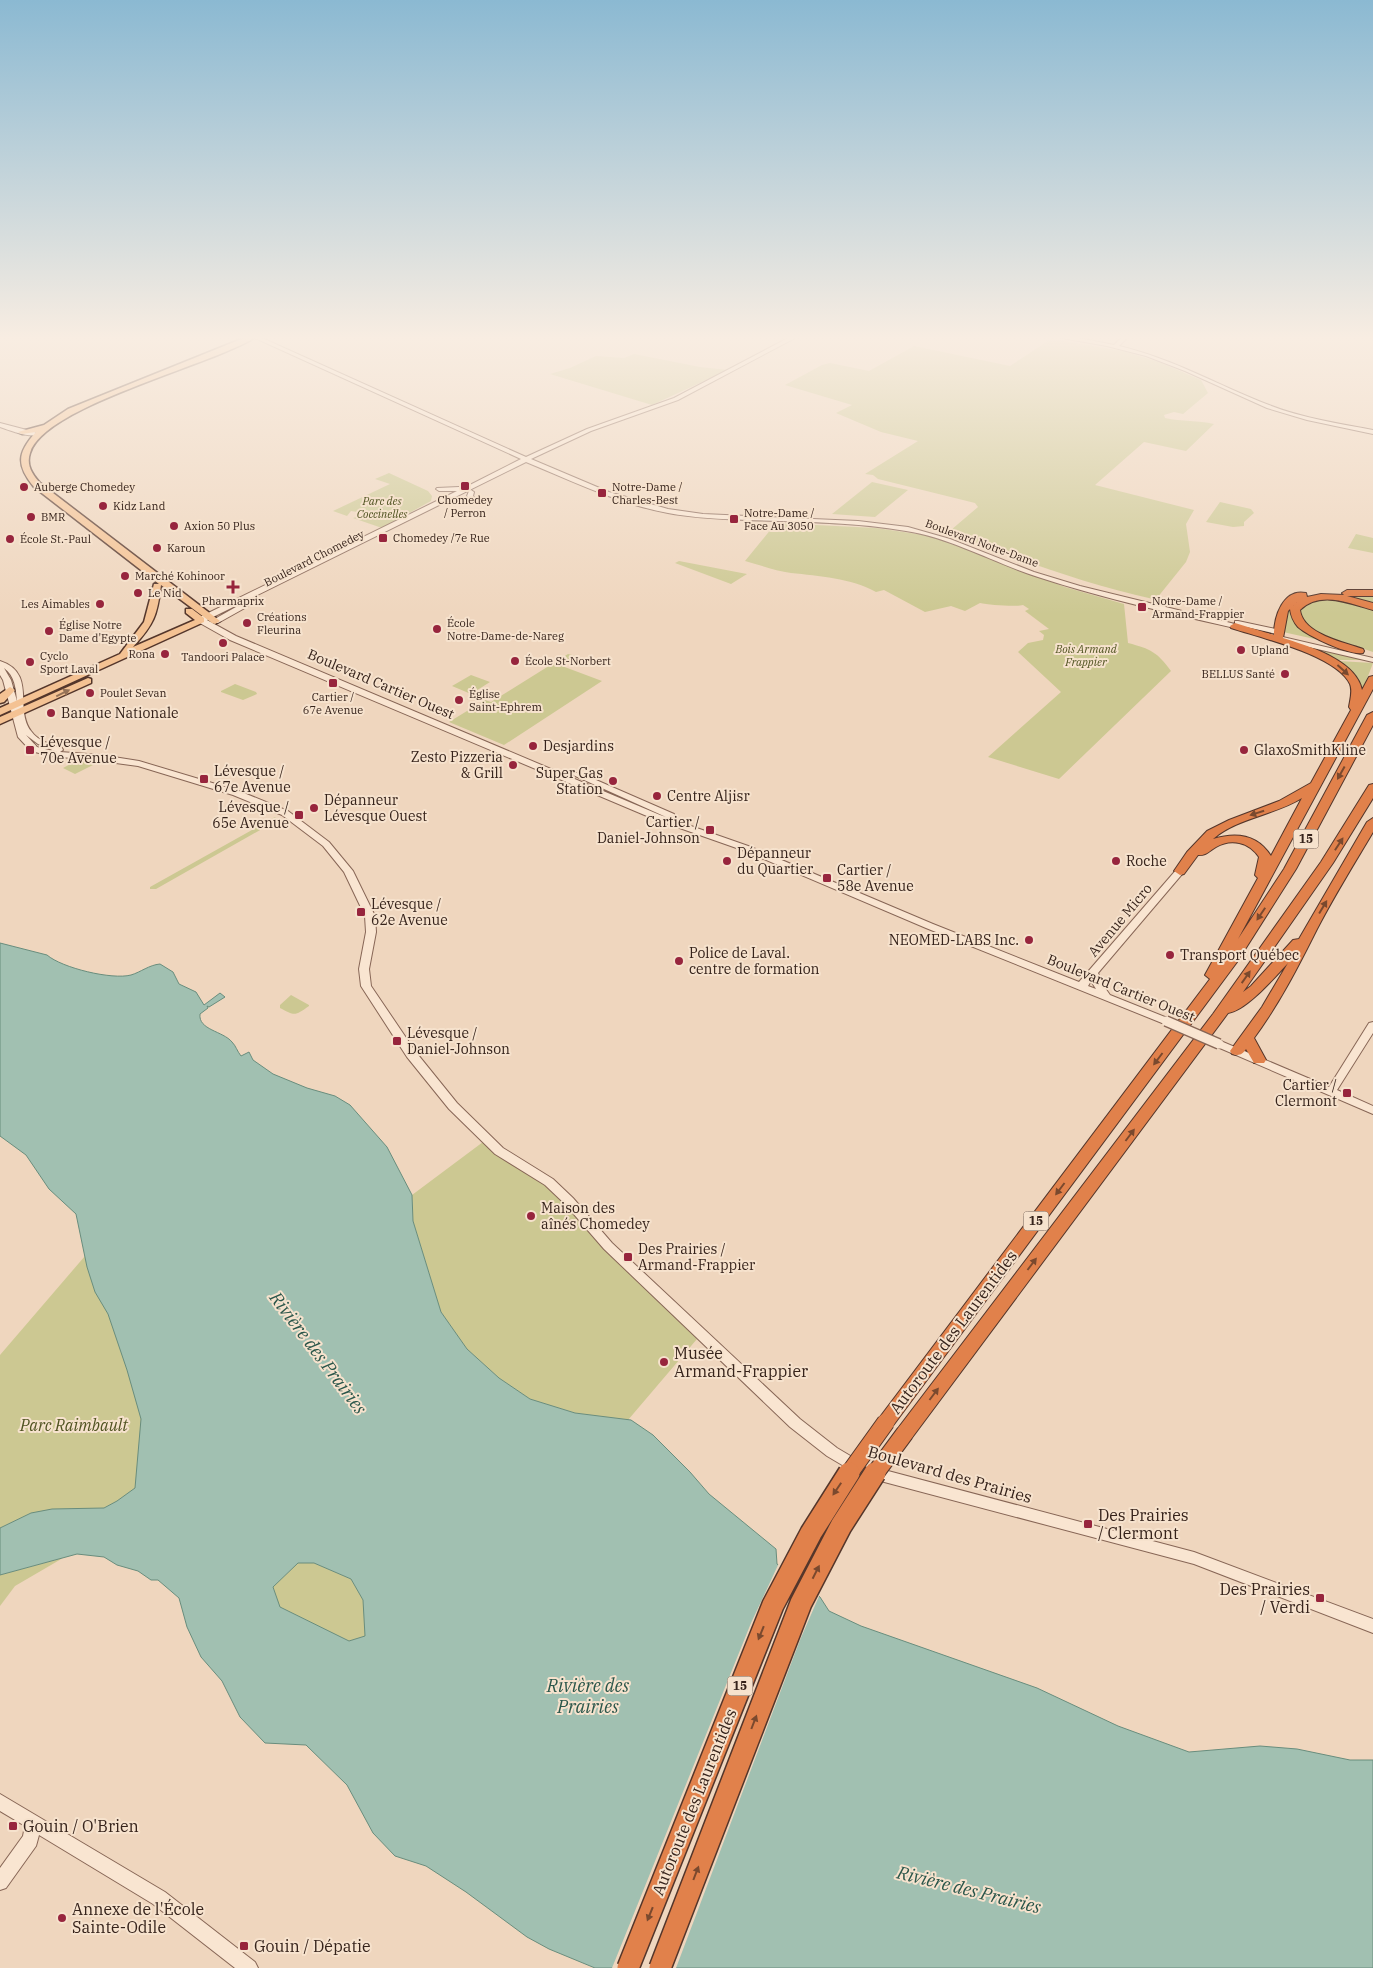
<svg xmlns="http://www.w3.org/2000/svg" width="1373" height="1968" font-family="'IBM Plex Serif',serif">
<rect width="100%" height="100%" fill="#efd6be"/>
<path fill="#ccc892" d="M1051 339 1123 351 1159 362 1201 380 1208 393 1183 414 1174 412 1164 415 1165 418C1182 422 1198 420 1214 424L1186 451 1144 442 1095 485 1194 510 1186 524 1190 552 1186 562 1157 598 1153 599C1084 583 1024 562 958 535L959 533 951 530 978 507 975 503 878 479 873 475 865 474 918 441 881 432 836 413 852 405 785 385 822 365 830 363 869 371 914 346 1010 366Z
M634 354 700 367 728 370 652 405 550 374 570 368 596 356 624 358Z
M389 473 428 491 432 496 431 501 382 528 353 518 363 515 364 513 351 511 347 516 333 511 390 484 375 479Z
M872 482 908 490 875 517 832 514Z
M1220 502 1251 509 1254 513 1244 522V526L1233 527 1206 522Z
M776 523 876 528 931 536 1065 587 1124 604 1128 643C1151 649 1157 652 1171 671L1059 779 988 757 1061 692 1018 652 1028 643 1043 640 1044 635 1039 631 1049 629 1025 611 1029 609 1023 605C1016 607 989 605 980 603L965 611 951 606 925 612 884 590 876 592C851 578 819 576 791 573 776 571 760 565 745 561Z
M1356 534 1373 538V553L1348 548Z
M679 561 747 574 731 584 675 563Z
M1329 594H1373V605L1321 596 1291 612 1328 642 1283 632 1285 610 1306 596Z
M1328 598 1373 608V652L1316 633 1301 621 1299 606 1304 603Z
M1283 639 1366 660H1337L1338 661 1373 663 1362 692 1350 673Z
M568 654 576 656 562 666 602 681 504 745 449 722 485 700 491 702Z
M471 675 490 682 471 694 452 686Z
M235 684 256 692 257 694 243 700 221 692V691Z
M78 760 99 762 75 774 63 768Z
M275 817 277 819 276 821 156 889H150V887Z
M291 995 309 1005V1006C295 1016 295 1016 280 1008V1005Z
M483 1142 528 1168 605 1242 697 1339 628 1420 575 1413 530 1399 499 1378 467 1349 441 1312 413 1221 412 1195Z
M85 1256 103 1286 148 1418 136 1488 117 1501 104 1508 31 1513 0 1528V1355Z
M63 1558 15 1586 0 1606V1575Z
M298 1563H314L351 1579 363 1600 366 1636 349 1641 279 1607 273 1587Z"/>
<path fill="#a1c0b1" stroke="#698d7d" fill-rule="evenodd" d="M0 943 47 955C62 968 112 980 131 975 141 972 149 965 160 964L173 972 179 984 196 992 204 1005 220 993 225 997 209 1007 207 1006 208 1008 200 1014C198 1030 223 1031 232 1042 236 1046 237 1051 241 1056L249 1052 253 1060 273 1074 307 1088 335 1096 350 1105 387 1147 412 1195 413 1221 441 1312 467 1349 499 1378 530 1399 575 1413 631 1420 653 1435 690 1472 709 1494 776 1549 777 1564 820 1597 829 1611 861 1626 1037 1688 1118 1726 1189 1752 1260 1746 1297 1749 1350 1760H1373V1968H595L549 1949 527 1937 466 1892 426 1866 395 1856 373 1833 347 1785 306 1745 265 1743 240 1717 222 1681 201 1657 187 1627 179 1598 158 1580H151L138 1571 117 1565 104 1557 77 1554 0 1575V1528L31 1513 52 1509 104 1508 117 1501 135 1488 141 1419 127 1370 108 1314 95 1292 87 1267 76 1214 49 1189 26 1155 0 1136ZM298 1563H314L351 1579 363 1600 365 1636 349 1641 280 1607 273 1587Z"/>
<path fill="#efd6be" d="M779 1563 820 1594 800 1640 676 1968H612L751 1623Z"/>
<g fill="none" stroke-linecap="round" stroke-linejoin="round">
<g stroke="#876656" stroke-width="2">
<path id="tertiary" d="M255 338H262L526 457 587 429 674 398 788 338H795L678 400 591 431 531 459 609 492 668 509 703 514 858 521 908 527 950 539 1034 572 1080 586 1235 624V621H1238L1280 630V634H1277L1246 627V630H1243C1174 614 1105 599 1038 577 994 563 952 538 906 531 854 522 800 522 747 520 721 519 694 518 668 513 619 504 572 481 526 462L207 620 236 636 660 815 666 817 573 775 574 773H580L674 814 675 816 674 818 671 819 751 847 933 924 1079 982 1177 869H1183L1185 871 1183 873 1098 973 1103 985 1110 995 1170 1019 1171 1021 1170 1023H1162L926 928 745 851 654 819 230 640 198 622V618L457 491H439L436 489 437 488 459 487 462 489 521 459ZM1091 981 1096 989 1088 986Z
M1062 338H1079L1114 345 1121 338H1127L1119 346C1174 359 1217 385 1269 405 1302 418 1338 423 1373 430V434L1307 420 1267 408 1185 371 1146 356 1107 346Z
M0 423 42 434C31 439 12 431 0 427Z
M471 490 474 492 473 496 476 500 475 501H471L467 496 469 491Z
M252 598 259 600 218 623H212L211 621Z
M1266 633 1373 658V662L1266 637Z
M0 661C37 673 14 709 31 731 38 741 51 745 62 748L63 750 60 752 101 755 139 761 239 791 288 811 329 842 353 871 375 916 376 932 369 969 371 986 415 1051 457 1103 503 1148 553 1179 573 1198 612 1243 800 1419 837 1448 864 1464 866 1468 864 1472 859 1474 854 1472 827 1456 790 1427 604 1249 565 1204 545 1185 495 1154 449 1109 407 1057 361 986 359 969 366 932 365 916 344 872 323 846 282 815 233 795 138 766 101 761 51 756 31 751 18 737 3 680 0 675ZM4 668C15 676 16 689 17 701L11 680ZM26 735 38 744 57 752 37 747Z
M1373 1022V1033L1337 1090 1373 1106V1114L1215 1046 1214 1044 1219 1040 1223 1042 1329 1087 1369 1023Z
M873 1467 1194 1552 1373 1619V1633L1194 1564 873 1479 868 1477 866 1473 868 1469Z
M0 1794 165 1892 255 1962 258 1968H235L153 1904 39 1835 36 1846 6 1888 0 1890V1868L23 1836 25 1826 0 1811Z"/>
</g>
<g stroke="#54362b" stroke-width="3">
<path id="primary" d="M244 338H254C209 366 44 406 30 453 26 465 32 474 40 483L220 621 215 624 212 623 161 585C157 616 154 624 133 647L195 620 186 613V609H192L204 618V622L0 715V708L120 654 144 622 154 584H159L34 487C16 465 17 453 36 432L22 434 18 432 44 425 68 409Z
M88 678 91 679V683L0 724V717Z
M10 687 15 690 4 702 0 703V694Z"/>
</g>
<g stroke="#54362b" stroke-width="2">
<path id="motorway" d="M1347 590H1373V596H1347L1373 603V610C1350 604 1321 590 1300 610 1303 634 1343 642 1363 649L1364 651 1363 653C1350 656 1308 636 1298 627 1293 621 1291 616 1290 609L1298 601 1288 611 1283 638C1308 646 1356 660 1362 690L1369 677 1373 676V689L1238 939 1284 869 1367 715 1373 712V725L1296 869 1237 962 892 1427 886 1430 880 1427 877 1422 880 1417 1210 979 1205 975 1258 878 1255 875 1259 857C1249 842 1231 838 1216 847 1209 851 1206 856 1198 855L1184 874 1180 875 1174 871 1187 852 1207 831 1229 820 1279 801 1311 783 1351 710 1349 707C1350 700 1353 691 1350 684 1336 655 1261 638 1231 628L1230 626 1235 623 1274 635C1274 617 1283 588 1306 593L1307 597 1321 594 1344 595 1342 593ZM1302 798 1271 856C1257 834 1236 832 1213 839 1237 818 1275 815 1302 798Z
M1373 784V798L1333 863 1243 992 1251 986 1293 940 1299 939 1367 822 1373 818V832C1354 864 1334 896 1317 929 1298 967 1279 1004 1254 1038L1266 1060 1264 1063H1254L1246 1049C1242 1055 1239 1056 1232 1054L1230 1051 1262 1007 1288 963C1275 977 1246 1011 1228 1013L911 1439 905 1441 899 1439 896 1433 899 1427 1213 1014 1321 862 1369 785Z"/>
</g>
<use href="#tertiary" fill="#f9e5d1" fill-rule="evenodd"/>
<use href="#primary" fill="#f4c293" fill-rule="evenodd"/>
<use href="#motorway" fill="#e1814b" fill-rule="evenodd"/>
<g stroke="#876656" stroke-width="12" stroke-linecap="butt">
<path id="tertiary-bridge" d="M1166 1021 1219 1044"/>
</g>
<g stroke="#54362b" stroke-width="19" stroke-linecap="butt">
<path id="motorway-bridge-far1" d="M848 1475 886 1422
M874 1475 905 1433"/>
</g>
<g stroke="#54362b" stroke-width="24" stroke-linecap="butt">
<path id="motorway-bridge" d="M628 1968 773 1605 811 1533 849 1473
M660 1968 801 1603 841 1526 875 1473"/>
</g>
<use href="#tertiary-bridge" stroke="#f9e5d1" stroke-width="9"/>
<use href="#motorway-bridge-far1" stroke="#e1814b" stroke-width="17"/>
<use href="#motorway-bridge" stroke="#e1814b" stroke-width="21"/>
</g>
<defs><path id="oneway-solid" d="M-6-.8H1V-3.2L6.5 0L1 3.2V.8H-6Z" transform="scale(1.25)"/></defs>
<g fill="#7a492e">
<use href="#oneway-solid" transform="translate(1343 670) rotate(42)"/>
<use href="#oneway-solid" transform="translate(1341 773) rotate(119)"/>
<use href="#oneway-solid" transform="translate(1257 813) rotate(162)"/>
<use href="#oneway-solid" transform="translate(1339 844) rotate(-57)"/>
<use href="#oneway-solid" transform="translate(1323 907) rotate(-59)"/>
<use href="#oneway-solid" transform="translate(1261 914) rotate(124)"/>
<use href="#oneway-solid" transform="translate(1246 977) rotate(-55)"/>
<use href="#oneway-solid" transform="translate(1158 1059) rotate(127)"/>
<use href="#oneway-solid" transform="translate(1130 1135) rotate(-53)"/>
<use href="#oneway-solid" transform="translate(1060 1189) rotate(127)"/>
<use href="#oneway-solid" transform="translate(1032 1264) rotate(-53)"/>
<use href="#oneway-solid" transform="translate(934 1394) rotate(-53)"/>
<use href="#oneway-solid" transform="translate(837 1489) rotate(124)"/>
<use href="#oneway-solid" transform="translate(816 1572) rotate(-63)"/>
<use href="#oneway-solid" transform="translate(761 1633) rotate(112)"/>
<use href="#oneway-solid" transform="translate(754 1722) rotate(-69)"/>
<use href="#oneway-solid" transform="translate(696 1873) rotate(-69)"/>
<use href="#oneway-solid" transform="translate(650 1914) rotate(112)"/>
</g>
<use fill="#957257" href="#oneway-solid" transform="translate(63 693) rotate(-26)"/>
<linearGradient id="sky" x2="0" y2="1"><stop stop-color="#8bb9d2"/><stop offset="0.55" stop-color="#f8ede2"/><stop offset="1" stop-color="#f8ede2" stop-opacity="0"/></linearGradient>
<rect width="1373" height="614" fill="url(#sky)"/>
<g fill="#97253d" stroke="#f6e2cd" stroke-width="2">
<rect x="460" y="481" width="10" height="10" rx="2.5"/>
<circle cx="24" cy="487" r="5"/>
<rect x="597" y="488" width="10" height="10" rx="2.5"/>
<circle cx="103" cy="506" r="5"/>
<circle cx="31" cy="517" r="5"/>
<rect x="729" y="514" width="10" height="10" rx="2.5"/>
<circle cx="174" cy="526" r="5"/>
<rect x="378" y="533" width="10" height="10" rx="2.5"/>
<circle cx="10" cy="539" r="5"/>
<circle cx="157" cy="548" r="5"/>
<circle cx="125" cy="576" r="5"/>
<path d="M230.5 579.5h5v5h5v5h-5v5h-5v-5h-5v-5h5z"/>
<circle cx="138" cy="593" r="5"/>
<circle cx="100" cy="604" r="5"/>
<rect x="1137" y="602" width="10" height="10" rx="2.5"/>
<circle cx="247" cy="623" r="5"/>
<circle cx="437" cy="629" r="5"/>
<circle cx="49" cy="631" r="5"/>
<circle cx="223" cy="643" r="5"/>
<circle cx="1241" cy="650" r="5"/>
<circle cx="165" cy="654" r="5"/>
<circle cx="515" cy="661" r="5"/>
<circle cx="30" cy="662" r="5"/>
<circle cx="1285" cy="674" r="5"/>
<rect x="328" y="678" width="10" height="10" rx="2.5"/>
<circle cx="90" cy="693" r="5"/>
<circle cx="459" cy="700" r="5"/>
<circle cx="51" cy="713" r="5"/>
<circle cx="533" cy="746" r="5"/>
<rect x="25" y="745" width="10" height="10" rx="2.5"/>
<circle cx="1244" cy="750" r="5"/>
<circle cx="513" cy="765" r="5"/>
<rect x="199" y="774" width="10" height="10" rx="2.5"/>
<circle cx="613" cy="781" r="5"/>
<circle cx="657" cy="796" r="5"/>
<circle cx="314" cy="808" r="5"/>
<rect x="294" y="810" width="10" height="10" rx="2.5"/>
<rect x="705" y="825" width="10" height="10" rx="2.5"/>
<circle cx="727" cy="861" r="5"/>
<circle cx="1116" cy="861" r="5"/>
<rect x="822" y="873" width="10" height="10" rx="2.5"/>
<rect x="356" y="907" width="10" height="10" rx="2.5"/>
<circle cx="1029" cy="940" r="5"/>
<circle cx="1170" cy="955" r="5"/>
<circle cx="679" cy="961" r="5"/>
<rect x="392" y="1036" width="10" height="10" rx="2.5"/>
<rect x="1342" y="1088" width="10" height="10" rx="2.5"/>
<circle cx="531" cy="1216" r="5"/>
<rect x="623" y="1252" width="10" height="10" rx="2.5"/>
<circle cx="664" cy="1362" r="5"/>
<rect x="1083" y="1519" width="10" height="10" rx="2.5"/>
<rect x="1315" y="1593" width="10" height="10" rx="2.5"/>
<rect x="8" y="1821" width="10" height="10" rx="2.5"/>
<circle cx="62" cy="1918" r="5"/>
<rect x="239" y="1941" width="10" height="10" rx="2.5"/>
</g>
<g text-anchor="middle" stroke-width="4" stroke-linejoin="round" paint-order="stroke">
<g font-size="11" fill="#36231b" stroke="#f6e2cd" text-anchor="start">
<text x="34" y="491">Auberge Chomedey</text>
<text x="612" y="491">Notre-Dame /<tspan x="612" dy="13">Charles-Best</tspan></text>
<text x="465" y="504" text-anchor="middle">Chomedey<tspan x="465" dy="13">/ Perron</tspan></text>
<text x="113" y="510">Kidz Land</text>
<text x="744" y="517">Notre-Dame /<tspan x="744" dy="13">Face Au 3050</tspan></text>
<text x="41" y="521">BMR</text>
<text x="184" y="530">Axion 50 Plus</text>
<text x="393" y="542">Chomedey /7e Rue</text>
<text x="20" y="543">École St.-Paul</text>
<text x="167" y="552">Karoun</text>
<text x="135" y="580">Marché Kohinoor</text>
<text x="148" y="597">Le Nid</text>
<text x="233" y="605" text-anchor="middle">Pharmaprix</text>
<text x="1152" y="605">Notre-Dame /<tspan x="1152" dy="13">Armand-Frappier</tspan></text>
<text x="90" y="608" text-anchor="end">Les Aimables</text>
<text x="257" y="621">Créations<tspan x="257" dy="13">Fleurina</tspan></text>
<text x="447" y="627">École<tspan x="447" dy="13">Notre-Dame-de-Nareg</tspan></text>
<text x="59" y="629">Église Notre<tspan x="59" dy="13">Dame d'Egypte</tspan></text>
<text x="1251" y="654">Upland</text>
<text x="155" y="658" text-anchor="end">Rona</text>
<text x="40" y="660">Cyclo<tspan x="40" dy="13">Sport Laval</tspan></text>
<text x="223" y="661" text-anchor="middle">Tandoori Palace</text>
<text x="525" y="665">École St-Norbert</text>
<text x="1275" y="678" text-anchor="end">BELLUS Santé</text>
<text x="100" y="697">Poulet Sevan</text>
<text x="469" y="698">Église<tspan x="469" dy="13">Saint-Ephrem</tspan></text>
<text x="333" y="701" text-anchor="middle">Cartier /<tspan x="333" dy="13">67e Avenue</tspan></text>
</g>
<g font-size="11" font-style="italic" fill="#505321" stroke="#f6e2cd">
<text x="382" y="505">Parc des<tspan x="382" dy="13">Coccinelles</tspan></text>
<text x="1086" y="653">Bois Armand<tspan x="1086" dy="13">Frappier</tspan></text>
</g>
<g font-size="11" fill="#36231b" stroke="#f6e2cd">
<text transform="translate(982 543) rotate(20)" y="4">Boulevard Notre-Dame</text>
<text transform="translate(314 558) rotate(-27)" y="4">Boulevard Chomedey</text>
</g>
<g fill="#f6e2cd" stroke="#705c50" stroke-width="1">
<rect x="1293.5" y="829.5" width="25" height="19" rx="4"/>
<rect x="1023.5" y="1211.5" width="25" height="19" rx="4"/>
<rect x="727.5" y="1676.5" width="25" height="19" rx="4"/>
</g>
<g font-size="12" font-weight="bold" fill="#36231b">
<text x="1306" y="843">15</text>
<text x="1036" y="1225">15</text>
<text x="740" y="1690">15</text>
</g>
<g font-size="14" fill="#36231b" stroke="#f6e2cd">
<text transform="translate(381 684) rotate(23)" y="5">Boulevard Cartier Ouest</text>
<text transform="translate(1120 920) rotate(-50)" y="5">Avenue Micro</text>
<text transform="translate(1121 988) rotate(22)" y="5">Boulevard Cartier Ouest</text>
</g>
<g font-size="14" fill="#36231b" stroke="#f6e2cd" text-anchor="start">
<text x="61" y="718">Banque Nationale</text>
<text x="40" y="747">Lévesque /<tspan x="40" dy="16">70e Avenue</tspan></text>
<text x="543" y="751">Desjardins</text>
<text x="1254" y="755">GlaxoSmithKline</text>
<text x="503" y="762" text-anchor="end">Zesto Pizzeria<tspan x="503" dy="16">&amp; Grill</tspan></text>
<text x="214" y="776">Lévesque /<tspan x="214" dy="16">67e Avenue</tspan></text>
<text x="603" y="778" text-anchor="end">Super Gas<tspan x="603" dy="16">Station</tspan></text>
<text x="667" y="801">Centre Aljisr</text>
<text x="324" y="805">Dépanneur<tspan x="324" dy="16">Lévesque Ouest</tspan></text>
<text x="289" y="812" text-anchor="end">Lévesque /<tspan x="289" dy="16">65e Avenue</tspan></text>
<text x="700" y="827" text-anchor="end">Cartier /<tspan x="700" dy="16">Daniel-Johnson</tspan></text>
<text x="737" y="858">Dépanneur<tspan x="737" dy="16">du Quartier</tspan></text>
<text x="1126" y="866">Roche</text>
<text x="837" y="875">Cartier /<tspan x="837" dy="16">58e Avenue</tspan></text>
<text x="371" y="909">Lévesque /<tspan x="371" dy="16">62e Avenue</tspan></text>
<text x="1019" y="945" text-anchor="end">NEOMED-LABS Inc.</text>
<text x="689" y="958">Police de Laval.<tspan x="689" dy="16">centre de formation</tspan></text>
<text x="1180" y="960">Transport Québec</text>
<text x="407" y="1038">Lévesque /<tspan x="407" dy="16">Daniel-Johnson</tspan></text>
<text x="1337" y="1090" text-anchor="end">Cartier /<tspan x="1337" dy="16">Clermont</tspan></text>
<text x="541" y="1213">Maison des<tspan x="541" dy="16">aînés Chomedey</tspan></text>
<text x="638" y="1254">Des Prairies /<tspan x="638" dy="16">Armand-Frappier</tspan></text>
</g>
<g font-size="16" fill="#36231b" stroke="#f6e2cd">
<text transform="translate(953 1332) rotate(-53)" y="6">Autoroute des Laurentides</text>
<text transform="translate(950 1474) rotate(16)" y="6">Boulevard des Prairies</text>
<text transform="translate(694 1802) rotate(-68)" y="6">Autoroute des Laurentides</text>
</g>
<g font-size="16" fill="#36231b" stroke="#f6e2cd" text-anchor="start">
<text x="674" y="1359">Musée<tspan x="674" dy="18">Armand-Frappier</tspan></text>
<text x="1098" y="1521">Des Prairies<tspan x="1098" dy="18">/ Clermont</tspan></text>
<text x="1310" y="1595" text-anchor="end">Des Prairies<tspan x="1310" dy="18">/ Verdi</tspan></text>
<text x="23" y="1832">Gouin / O'Brien</text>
<text x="72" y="1915">Annexe de l'École<tspan x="72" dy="18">Sainte-Odile</tspan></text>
<text x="254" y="1952">Gouin / Dépatie</text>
</g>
<g font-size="16" font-style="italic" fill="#505321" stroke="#f6e2cd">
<text x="74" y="1431">Parc Raimbault</text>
</g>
<g font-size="18" font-style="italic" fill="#2a564a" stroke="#f6e2cd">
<text transform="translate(318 1353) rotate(53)" y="6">Rivière des Prairies</text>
<text x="588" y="1692">Rivière des<tspan x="588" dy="21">Prairies</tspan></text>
<text transform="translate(969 1890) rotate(14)" y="6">Rivière des Prairies</text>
</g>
</g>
</svg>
